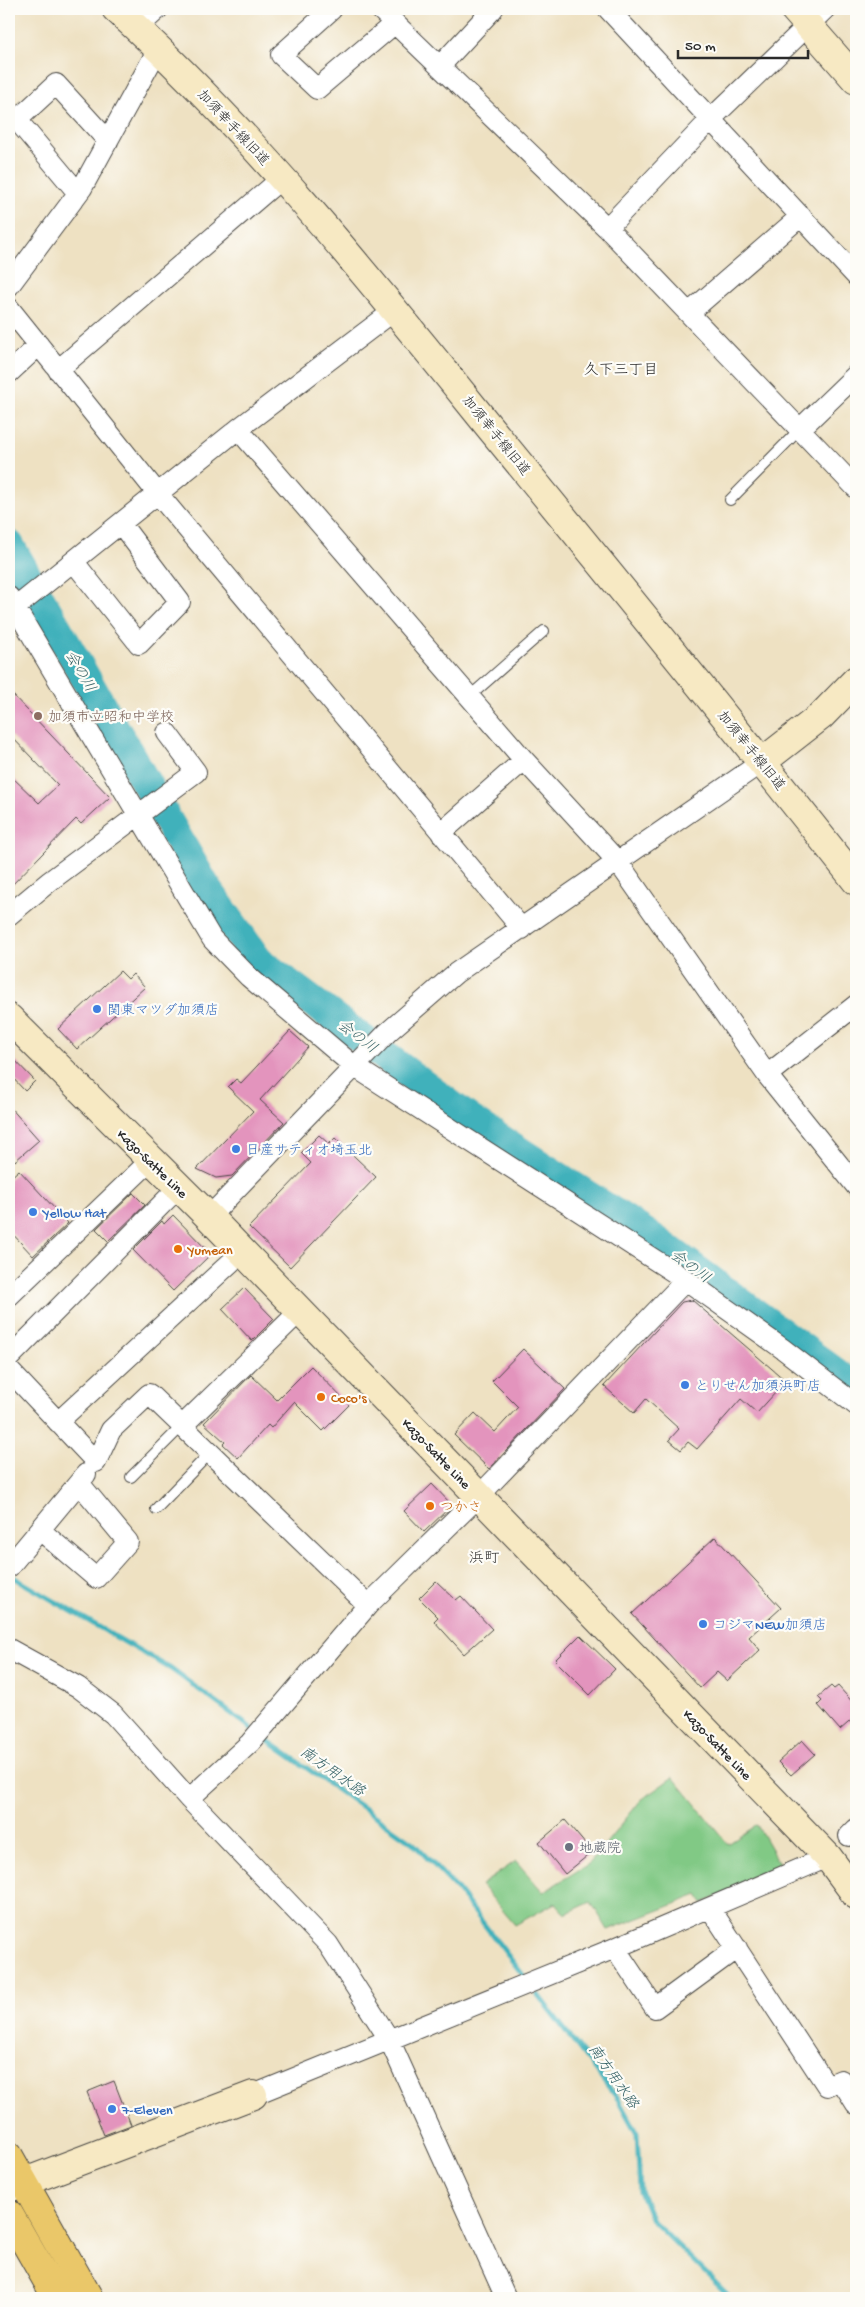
<svg xmlns="http://www.w3.org/2000/svg" width="865" height="2307" font-family="'Gochi Hand','Klee One',sans-serif">
<rect width="100%" height="100%" fill="#fdfcf7"/>
<filter id="ink" filterUnits="userSpaceOnUse"><feTurbulence type="fractalNoise" baseFrequency=".02" numOctaves="2"/><feDisplacementMap in="SourceGraphic" scale="10" xChannelSelector="R" yChannelSelector="G"/><feConvolveMatrix kernelMatrix="1 2 1 2 8 2 1 2 1" color-interpolation-filters="sRGB"/></filter>
<filter id="wash" filterUnits="userSpaceOnUse"><feTurbulence type="fractalNoise" baseFrequency=".0096" numOctaves="4" result="noise"/><feDisplacementMap in="SourceGraphic" scale="20" xChannelSelector="R" yChannelSelector="G"/><feGaussianBlur stdDeviation="1.12" result="paint"/><feColorMatrix in="noise" values="0 0 0 0 0 0 0 0 0 0 0 0 0 0 0 0 0 1.4 0 .05"/><feComposite in="paint" operator="in"/></filter>
<g filter="url(#wash)">
<rect width="100%" height="100%" fill="#eee1c2"/>
<path fill="#81c985" stroke="#567a58" d="M673 1777 728 1844 757 1825 782 1868 703 1903 698 1895 608 1930 591 1902 565 1914 555 1903 515 1925 481 1885 516 1861 543 1892 590 1863 641 1800Z"/>
<g fill="none" stroke-linecap="round" stroke-linejoin="round">
<path stroke="#41b1bb" stroke-width="5" d="M13 1577 171 1669 251 1728
M264 1738 413 1843 457 1889 526 1979
M538 1995 618 2099 637 2134 640 2191 652 2220 731 2298"/>
<path stroke="#41b1bb" stroke-width="31" d="M9 545 205 886 258 961 469 1119 654 1239 856 1388"/>
</g>
<g id="blocks">
<path fill="#e394bd" d="M9 691 110 797 81 824 76 819 9 888V774L39 803 58 785 9 734Z
M120 971 128 979 133 974 145 987 77 1049 58 1029Z
M290 1031 308 1047 260 1100 284 1122 232 1176 216 1178 197 1169 253 1111 228 1087 236 1079 241 1083Z
M9 1054 35 1081 25 1091 9 1074Z
M9 1106 39 1140 15 1161 9 1153Z
M319 1135 329 1144 335 1138 376 1177 290 1267 249 1227 311 1163 301 1153Z
M19 1170 68 1223 33 1256 9 1230V1179Z
M133 1193 145 1205 108 1241 96 1229Z
M173 1215 211 1254 173 1291 133 1250 162 1221 164 1224Z
M244 1288 274 1319 252 1341 222 1309Z
M692 1300 786 1381 757 1413 741 1399 697 1449 688 1442 681 1450 669 1440 679 1429 646 1399 634 1413 604 1386 682 1302Z
M523 1349 565 1389 489 1469 454 1435 475 1413 495 1432 518 1407 492 1381Z
M311 1366 349 1405 323 1431 294 1402 271 1428 268 1425 238 1458 223 1444 225 1442 204 1423 251 1375 277 1400Z
M432 1484 452 1505 424 1532 404 1511Z
M715 1537 781 1608 749 1637 760 1650 727 1681 717 1672 700 1688 632 1614Z
M436 1581 456 1600 461 1596 492 1629 464 1654 434 1621 438 1617 419 1598Z
M580 1635 615 1669 590 1695 555 1660Z
M831 1686 834 1689 838 1686 856 1706V1716L840 1730 818 1705 822 1701 818 1697Z
M802 1740 815 1754 791 1775 778 1762Z
M565 1820 592 1852 565 1874 539 1842Z
M114 2081 131 2125 104 2135 87 2092Z"/>
</g>
</g>
<g filter="url(#ink)">
<use href="#blocks" fill-opacity="0" stroke="#484642" stroke-width="1"/>
<g fill="none" stroke-linecap="round" stroke-linejoin="round">
<g stroke="#484642" stroke-width="12">
<path id="lane" d="M730 500 801 428
M469 697 544 631
M131 1477 182 1426
M156 1509 210 1453"/>
</g>
<g stroke="#484642" stroke-width="22">
<path id="street" d="M332 9 281 55 317 89 395 23
M380 9 607 228 856 488
M608 9 856 276
M137 28 158 9
M440 66 493 9
M78 193 17 120 56 84 108 141
M607 228 712 118 825 9
M9 286 82 188 158 49
M9 308 158 494 522 929
M689 313 801 216
M58 370 282 178
M9 373 39 345
M801 428 856 375
M238 429 524 760 618 862 767 1075 856 1186
M74 562 139 644 180 602 121 524
M9 597 212 939 249 977 355 1067 686 1280 783 1349 856 1405
M15 608 238 429 395 310
M441 833 524 760
M9 915 50 881 196 772 167 733
M767 1075 856 1005
M209 1217 388 1032 456 973 762 762
M9 1296 150 1161
M9 1358 178 1188
M9 1370 96 1462 111 1430 149 1394 368 1605
M58 1422 242 1252
M182 1426 300 1311
M40 1530 96 1578 128 1542 79 1483
M9 1567 86 1474
M9 1649 78 1687 113 1714 189 1799 328 1944 389 2039 506 2298
M189 1799 250 1743 368 1605 479 1496 686 1280
M849 1836 856 1829
M710 1908 827 2086 841 2080 856 2104
M615 1948 655 2008 737 1948
M253 2095 615 1948 828 1857"/>
</g>
<g stroke="#484642" stroke-width="30">
<path id="secondary" d="M116 9C255 135 373 283 491 429 614 579 736 729 856 881
M794 9 856 80
M762 762 821 716 856 680
M9 1018 209 1217 828 1857 856 1895
M9 2188 253 2095"/>
</g>
<g stroke="#484642" stroke-width="30">
<path id="highway" d="M9 2156 89 2298
M9 2214 57 2298"/>
</g>
<use href="#lane" stroke="#fff" stroke-width="10"/>
<use href="#street" stroke="#fff" stroke-width="20"/>
<use href="#secondary" stroke="#f7e9c3" stroke-width="28"/>
<use href="#highway" stroke="#eac769" stroke-width="28"/>
</g>
</g>
<circle fill="#8d6e63" stroke="#fdfcf7" stroke-width="2" cx="38" cy="716" r="5"/>
<g fill="#3f7fe0" stroke="#fdfcf7" stroke-width="2">
<circle cx="97" cy="1009" r="5"/>
<circle cx="236" cy="1149" r="5"/>
<circle cx="33" cy="1212" r="5"/>
<circle cx="685" cy="1385" r="5"/>
<circle cx="703" cy="1624" r="5"/>
<circle cx="112" cy="2109" r="5"/>
</g>
<g fill="#e8710a" stroke="#fdfcf7" stroke-width="2">
<circle cx="178" cy="1249" r="5"/>
<circle cx="321" cy="1397" r="5"/>
<circle cx="430" cy="1506" r="5"/>
</g>
<circle fill="#6b7280" stroke="#fdfcf7" stroke-width="2" cx="569" cy="1847" r="5"/>
<g text-anchor="middle" stroke-width="4.5" stroke-linejoin="round" paint-order="stroke">
<g font-size="14" fill="#2b2b2b" stroke="#fdfcf7">
<text transform="translate(234 127) rotate(47)" y="5">加須幸手線旧道</text>
<text transform="translate(497 435) rotate(51)" y="5">加須幸手線旧道</text>
<text transform="translate(752 750) rotate(51)" y="5">加須幸手線旧道</text>
<text transform="translate(153 1163) rotate(44)" y="5">Kazo-Satte Line</text>
<text transform="translate(437 1453) rotate(46)" y="5">Kazo-Satte Line</text>
<text transform="translate(718 1744) rotate(46)" y="5">Kazo-Satte Line</text>
</g>
<g font-size="14" fill="#785e54" stroke="#fdfcf7" text-anchor="start">
<text x="48" y="721">加須市立昭和中学校</text>
</g>
<g font-size="14" fill="#366cbe" stroke="#fdfcf7" text-anchor="start">
<text x="107" y="1014">関東マツダ加須店</text>
<text x="246" y="1154">日産サティオ埼玉北</text>
<text x="43" y="1217">Yellow Hat</text>
<text x="695" y="1390">とりせん加須浜町店</text>
<text x="713" y="1629">コジマNEW加須店</text>
<text x="122" y="2114">7-Eleven</text>
</g>
<g font-size="14" fill="#c56008" stroke="#fdfcf7" text-anchor="start">
<text x="188" y="1254">Yumean</text>
<text x="331" y="1402">Coco's</text>
<text x="440" y="1511">つかさ</text>
</g>
<g font-size="14" fill="#5b616d" stroke="#fdfcf7" text-anchor="start">
<text x="579" y="1852">地蔵院</text>
</g>
<g font-size="15" fill="#2b2b2b" stroke="#fdfcf7">
<text x="621" y="374">久下三丁目</text>
<text x="484" y="1562">浜町</text>
</g>
<g font-size="15" font-style="italic" fill="#346165" stroke="#fdfcf7">
<text transform="translate(81 671) rotate(60)" y="5">会の川</text>
<text transform="translate(358 1036) rotate(37)" y="5">会の川</text>
<text transform="translate(691 1266) rotate(36)" y="5">会の川</text>
<text transform="translate(333 1771) rotate(35)" y="5">南方用水路</text>
<text transform="translate(614 2076) rotate(55)" y="5">南方用水路</text>
</g>
</g>
<rect width="865" height="2307" fill="none" stroke="#fdfcf7" stroke-width="30"/>
<path d="M678 50v8h130v-8" fill="none" stroke="#2b2b2b" stroke-width="2.5"/>
<text x="685" y="50" font-size="15" fill="#2b2b2b" stroke="#fdfcf7" stroke-width="4" paint-order="stroke">50 m</text>
</svg>
